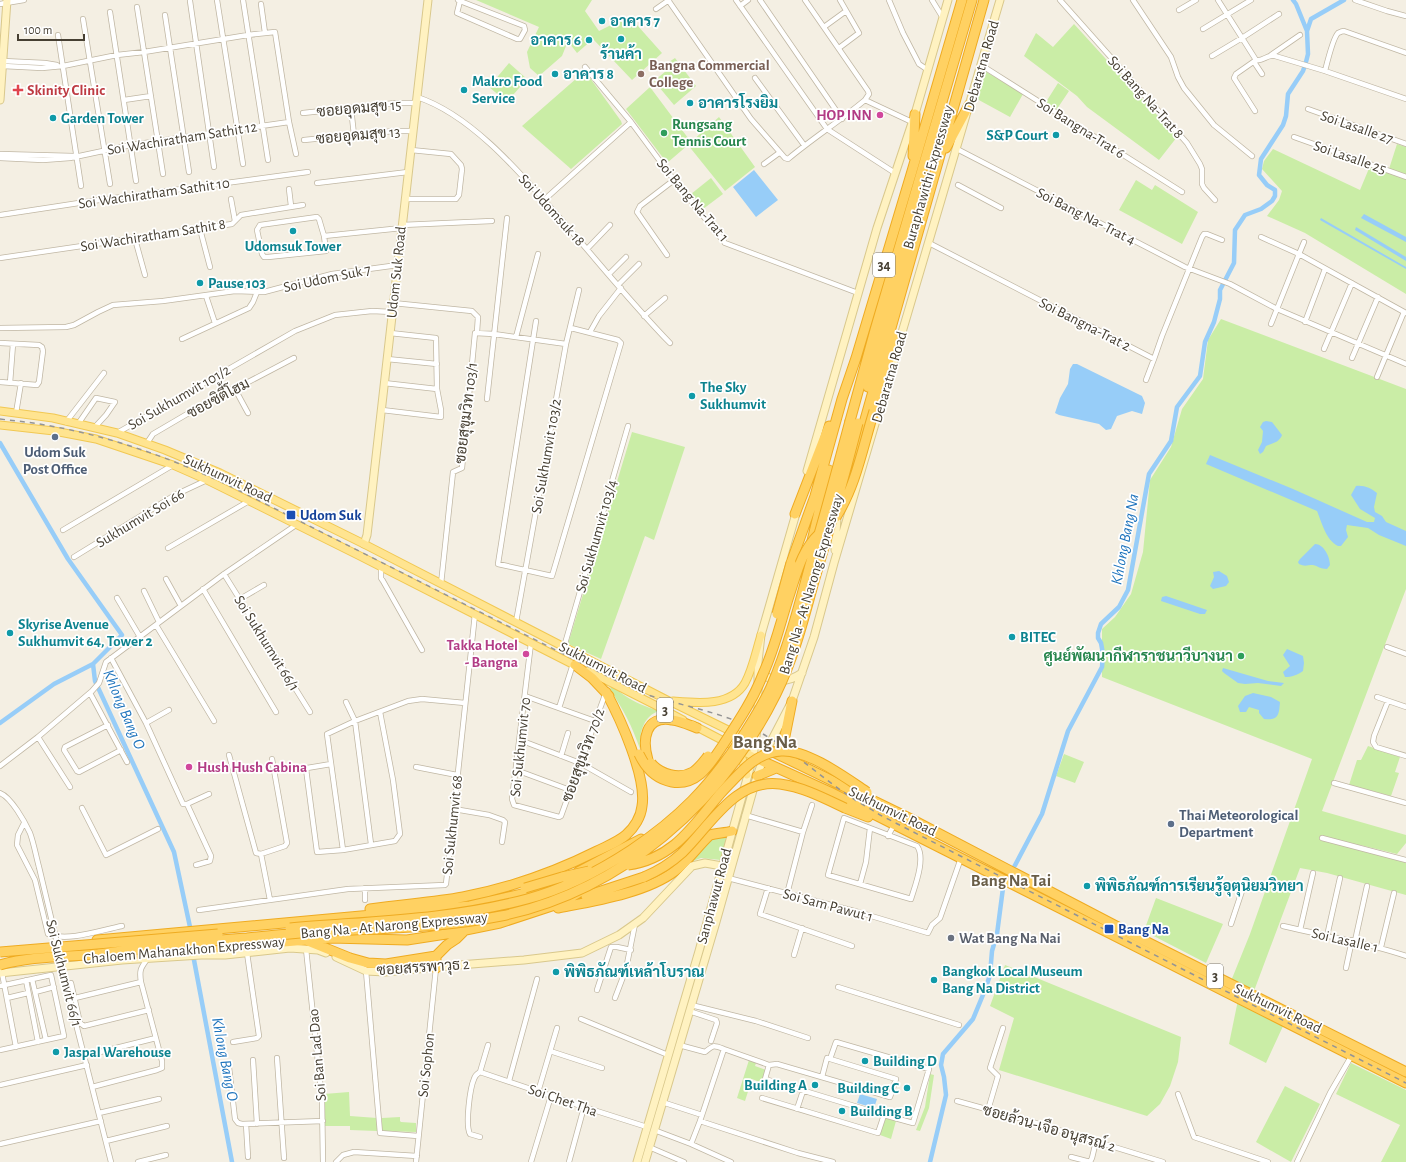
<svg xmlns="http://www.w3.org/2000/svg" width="1406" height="1162" font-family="'Alegreya Sans',Sarabun,sans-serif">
<rect width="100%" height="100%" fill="#f4efe3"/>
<path fill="#caeda6" d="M476 0H592L585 11 599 31 629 16 662 53 632 80 593 39 577 53 570 44 566 46 562 56 539 76 530 68 527 52 539 27Z
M1074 24 1177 137 1159 160 1087 107 1077 96 1024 56 1036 33 1053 47Z
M675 58 696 86 674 105 654 81 672 66 669 62Z
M509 63 527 79 507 102 489 87Z
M585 71 621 121 622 124 571 169 522 126Z
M985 71 1023 94 1010 117 977 99Z
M1058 83 1069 91 1057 109 1046 102Z
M650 87 691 142 719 117 755 167 725 191 688 145 667 163 626 109Z
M1397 144 1406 147V175L1389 169Z
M1273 149 1360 190 1370 166 1406 179V294L1305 233 1267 216 1279 200 1282 191 1262 169 1264 161Z
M711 178 723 194 703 209 691 194Z
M1136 180 1152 190 1155 185 1198 212 1182 244 1119 210Z
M1221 319 1406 389V589L1322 811 1406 835V843L1397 854 1360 845 1358 849 1406 862V895L1327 873 1300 868 1254 991 1231 981 1250 934 1312 759 1102 677V629L1115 617 1131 594 1143 552 1150 480 1171 447 1182 409 1203 379 1208 340Z
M632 432 685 447 654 540 645 536 601 659 568 644Z
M611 686C616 687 619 692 624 695 635 703 647 707 659 711 643 716 639 734 640 749 632 726 624 710 610 690Z
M1368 746 1400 757 1395 772 1399 773 1391 796 1349 785 1357 760H1361Z
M1064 754 1084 762 1075 783 1056 776Z
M729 834 721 860 701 858 693 861 692 858 714 835Z
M1156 898 1223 924 1206 963 1144 931Z
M1005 965 1181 1037 1178 1062 1170 1086 1160 1104 1147 1116 999 1070 1014 1018 990 1006Z
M1238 1000 1284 1024 1266 1063 1229 1044Z
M749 1060 756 1063 755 1066 766 1070 762 1083 752 1079 745 1101 737 1098Z
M1351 1063 1406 1090V1162H1381L1400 1125 1336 1094Z
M930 1074 934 1075 929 1108 920 1131 916 1130 925 1107Z
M1285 1086 1320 1104 1291 1162 1256 1142Z
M349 1092 350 1116 377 1118V1131L350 1130V1126H325L324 1094Z
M400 1117V1121L401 1122 416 1123V1132L384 1131 382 1130V1118Z
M885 1118 896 1121 891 1139 880 1135Z"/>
<path fill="#97cdf8" d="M754 170 778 200 756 217 733 187Z
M1364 214 1406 237V242L1361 218Z
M1321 218 1406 267V269L1320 220Z
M1356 227 1406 257V261L1355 230Z
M1073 364H1077L1142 396 1145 403 1142 414 1132 411 1117 416 1111 429 1106 430 1099 424 1059 415 1055 413 1060 398 1068 384 1070 369Z
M1266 421 1272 422 1282 435C1279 443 1272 443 1266 446L1263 452 1260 454 1258 450 1262 442 1263 431 1260 427 1263 422Z
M1210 455 1293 489 1367 522H1374L1375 518 1360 509 1351 495 1356 486C1364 485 1371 488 1377 493L1374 507 1375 512 1382 516 1386 522 1406 531V546L1379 535 1368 528 1347 525 1346 530 1348 537 1341 546H1338C1326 540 1322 523 1317 511L1206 464Z
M1315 544C1324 544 1330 557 1330 565L1327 569C1320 569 1318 566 1313 565 1307 565 1305 567 1299 564L1298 562 1300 559Z
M1219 571 1227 576 1229 582 1226 586 1213 589 1210 586 1214 577 1213 572Z
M1166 596 1207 610 1205 614H1200L1161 601 1162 597Z
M1287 649 1303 656 1304 663 1303 671C1297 675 1292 677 1285 677L1283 672 1290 666 1283 655Z
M1223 668 1268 681 1284 683 1281 686 1258 683 1245 684 1238 683 1224 673 1222 671Z
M1253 693 1271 697 1280 702C1279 714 1279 721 1264 719L1259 713V710L1249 707 1246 712H1240L1238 706 1245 696Z
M860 1094 877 1099 874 1108 857 1103Z"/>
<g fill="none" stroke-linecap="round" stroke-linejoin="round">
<path stroke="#97cdf8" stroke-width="4.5" d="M1293 0 1296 4 1307 31
M0 443 68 559 122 635 93 664 95 681 174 852 190 927
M0 723 54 684 93 664
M194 960 232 1162
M930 1162 946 1095 944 1077 941 1065 943 1054 973 1019 985 990 990 975 992 951 997 934 1003 888 1042 814 1068 731 1102 667 1103 654 1101 643 1098 638V633L1101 624 1119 607 1128 590 1149 474 1171 441 1177 407 1200 376 1205 342 1214 322 1220 299V290L1234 263 1235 230 1245 215 1261 209 1272 201 1275 196V190L1267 185 1259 175 1261 159 1283 125 1286 116 1288 94 1303 71 1306 62 1308 54 1307 31 1311 19 1344 0"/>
<g stroke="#c0b7a4" stroke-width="6">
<path id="street" d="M217 0 243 164
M243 0 268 160
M458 0 460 1 524 26 525 30 520 39H517L457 13 460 1
M668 0 751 119 785 158 788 159C813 138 840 121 865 100
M736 0 827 129 895 173
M760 0 842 119
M805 0 868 91 869 94 865 100 912 122
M889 0 903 33 917 60 919 64 928 70
M932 0 943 18
M1060 0 1187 143 1200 164 1202 169V184L1204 188 1215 200
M1133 0 1171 57 1178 77 1184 88 1214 125 1252 156
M1218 0 1256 60C1263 62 1267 54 1275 56L1325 71 1406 99
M1355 0 1387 11 1406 16
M190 1 214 167
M0 4 24 0
M261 4 265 33
M740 6 748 0
M137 7 163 174
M656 9 669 0
M1179 10 1196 0
M110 12 136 181
M165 15 189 172
M83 19 110 184
M824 27 846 11
M1203 29 1251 0
M58 35 81 186
M839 48 859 33 840 0
M1271 55 1300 35
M1212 56 1242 38 1279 14
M3 61 45 63 57 65
M1254 62 1262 74
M981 65 1182 192
M3 66 42 68 63 66 117 55 144 52 248 35 275 32 289 122 296 154
M585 67 631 122 674 180 725 243 858 293
M1325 71C1327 63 1333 38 1338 33 1340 32 1342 31 1344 31L1406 53
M755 78 804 145
M417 97C472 115 522 175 559 217 596 259 631 303 670 343
M124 100 151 96
M351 108 354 135
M1308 109 1406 144
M1255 111 1234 78 1236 74 1256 60
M303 113 396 103H416
M1294 137 1406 177
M304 140 394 131H413
M957 149 1185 267 1230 284 1277 309 1406 364
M0 154 74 156
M0 158 43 160 70 158 131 145 289 122
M764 164 779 153
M317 183 408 172
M958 185 1001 208
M289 189 291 206
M231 199 235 221
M405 199H456L459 195 462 169 461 165 451 154 411 150
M544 200 631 122
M0 215 92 201 308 172
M317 217 319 219 324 236 326 251 268 257H264L262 254 257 230 260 225Z
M402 225 492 221
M200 229 210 267
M324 236 402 228
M1261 237 1299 254 1304 242
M135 239 145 275
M929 243 1154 359 1162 336 1202 237 1204 234H1207L1222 240
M587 249 610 225
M667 255 637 212 640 206 674 180
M0 258 232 224 241 215 303 205
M609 274 626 257
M618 285 639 264
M206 296 215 323
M393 303 472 311 478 317 477 332
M644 316 665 298
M536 321 498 564 552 576 621 343 618 340 571 328
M1305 322 1325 269
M1271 324 1299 254 1406 313
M0 328 66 327 74 325 98 312 113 305 163 301 235 291 264 292 332 274 398 265
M590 332 599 316 621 288
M516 337 538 254
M182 339 249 308 253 302 257 292
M0 343 39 345 42 347 43 351 39 382 37 385 0 382
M1324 349 1352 283
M1352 358 1378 297
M387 359 437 364
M1377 377 1404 312
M1146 380 1154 359
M10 383 13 344
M384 383 437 389
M235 389 248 413
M487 399 507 218
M382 410 441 417V410L437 389 436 338 390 333
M16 413 21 383
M66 422 104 373
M78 424 96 398 115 402 106 415 94 428
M117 433 295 331 335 315 372 311 392 312
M147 443 153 434 228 390 235 389 294 358
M63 530 173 465
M168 548 249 501
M74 557 175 495 207 480
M381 566V578L383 581 422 650
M224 574 310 712
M166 579 181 606
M441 584 453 472 462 468 475 333 494 334 566 344
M203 589 276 712
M144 591 159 622
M117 598 140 637
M240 599 264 585
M516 622 566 344 579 290
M156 625 214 721
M531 643 512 799 514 805 559 817 561 816 606 692
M564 647 628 426
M1387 647 1406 654
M111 658 146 723 183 804H187L209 794
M90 693 127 762
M525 696 595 721
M1377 697 1406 707
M1388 701 1374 736 1373 742 1376 747 1406 756
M346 702 355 721 371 844
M559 708 573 664
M146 723 169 710
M108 725 65 747 64 750 77 771 79 772 121 750
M38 737 70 787
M520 740 580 763 631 792
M229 755 256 853 261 854 270 900
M561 756 568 733
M331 764 307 768 306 769 317 852 343 850 395 841 400 834 393 780 380 712
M0 766 38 737 92 691 99 683 106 662 224 574 296 525
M416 767 457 775
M516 770 570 790
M1334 783 1406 803
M0 793C11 797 25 822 30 833 34 844 36 856 39 867
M187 804 211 856 210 861 196 865
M82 808 106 855 158 829
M454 809 489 815 503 820 505 822 502 842
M745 815 803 832
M844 818 917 846C926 858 915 886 911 899L828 875Z
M24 823 18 835 17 845 35 880 48 934C68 942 101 930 122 926
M888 836 894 825
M1322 838 1406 860
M343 850 327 734 355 721 408 701 422 699 465 703
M261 854 285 846 287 843 272 759
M728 878 858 912 928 933 932 925 940 918 961 858
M860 884 866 862 870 828
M365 888V900
M768 888 760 914 852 946
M787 894 803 832 812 805
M199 910 348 889 445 885 446 884 475 614
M1231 924 1243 888
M1283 926C1324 936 1366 942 1406 956
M1300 930 1313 873
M1327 936 1340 878
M1355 941 1367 886
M1381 947 1394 893
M306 949 322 1100 323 1162
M794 955 802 928
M1346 968 1352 940
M366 971 380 1133 418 1136
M2 973 16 1047
M32 979 46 1040
M26 980 38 1042
M71 983 80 1023 84 1026 149 1010
M0 986 51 975 64 1036 0 1050
M838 987 959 1025
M597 990 611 947H617L631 950
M35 992 54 987
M7 998 28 993
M75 998 141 982
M615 998 626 969 635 924
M691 1005 756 1021 808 1038
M689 1011 716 1020 717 1023 711 1041
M581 1019 668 1055
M77 1028 111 1162
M233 1042 257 1038 259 1036 247 953
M679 1045 705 1052C714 1045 713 1045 724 1049L700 1121
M724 1049 769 1065 777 1064 890 1097 896 1079 827 1058 822 1077
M550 1051 602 1068
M84 1056 156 1038
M277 1058 284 1158
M830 1059 836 1042 929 1069 913 1123 884 1115
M253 1060 257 1124
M229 1067 235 1119 238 1123 242 1124 323 1121
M480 1072 584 1107 647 1127
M509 1081 537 979
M0 1085 87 1065
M92 1087 157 1070 162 1068V1061L141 982C139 969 141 968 148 958
M538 1092 557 1028
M1178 1094 1194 1137 1268 1162
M762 1098 878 1133 884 1115 765 1079 769 1065
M957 1101 1026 1120 1163 1162
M662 1102 702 1115
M797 1109 803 1091
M988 1110 998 1076 990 1068 1003 1028
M99 1113 159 1099
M246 1124 248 1157
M654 1130 691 1144 731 1162
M480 1137 470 1134C465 1125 470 1088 474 1079 475 1075 477 1074 480 1072L488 1045
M106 1141 167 1126
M0 1144 101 1121
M691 1144 700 1121 798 1153 833 1162
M649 1147 684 1162
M1071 1157 1090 1162 1092 1158 1096 1141
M138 1162 166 1155
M336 1162 343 1155 354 1152 417 1156
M416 1162 436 968
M531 1162 551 1096
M569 1162 584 1107
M1297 1162 1330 1093 1352 1055"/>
</g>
<g stroke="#d9c88c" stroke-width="9">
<path id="secondary" d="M0 100 7 0
M807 471 877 228 915 114 948 0
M364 544 367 535 372 492 428 0
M835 550 837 517
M761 669C769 686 789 682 802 673
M758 713V662L761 635 797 510
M336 957 366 971 385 972 459 965 524 960 582 953 619 935 643 918 692 866 705 863 722 866
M0 973 122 960 201 955H225L290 948 318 950 326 953
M637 1162 699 951 753 757 757 729
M645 1162 716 922 757 776 767 749 792 701 814 637 834 563 1000 0"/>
</g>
<g stroke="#f1c853" stroke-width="9">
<path id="primary" d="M0 411 53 418 117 433 165 450 220 473 364 544 669 701 767 749
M0 425 54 431 96 439 173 465 207 480 358 555 578 667
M588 671 655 705 683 720
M673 701C697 703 731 707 745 683 753 668 756 651 761 635
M693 725 760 760
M740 751 747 775"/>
</g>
<g stroke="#efab21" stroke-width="11">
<path id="highway" d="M946 148 969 105
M913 156 915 114
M868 387 925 186
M874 410 896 336
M850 421 875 330 972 0
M849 476 984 0
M795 514 829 426
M811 545 829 470
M791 563 815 496 842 399 856 358 912 171 962 0
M575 665 592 678 609 696
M767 749 909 818 1139 938 1406 1072
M781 756 792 701
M648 760C642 740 645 715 672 720 681 721 689 725 697 728
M762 761 830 792 1406 1083
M757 776 776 768
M845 808 868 817
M578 872 641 839
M586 896 644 877
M558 908C594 901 646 893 675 871 688 861 698 846 710 835 717 833 725 833 732 831
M370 909C401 904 432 903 463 897 510 888 555 872 597 851 607 846 618 842 626 835 634 828 641 817 642 806 647 777 620 718 606 692
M97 940 470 906 526 893 554 884
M308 941 350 958 368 963 386 964 436 956 447 945 456 939 464 931
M115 956 331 938 407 940 446 934 500 923 561 903 578 893
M436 956V968"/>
</g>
<use href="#street" stroke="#fff" stroke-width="4.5"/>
<use href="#secondary" stroke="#fff2c1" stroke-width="7"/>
<use href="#primary" stroke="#ffe490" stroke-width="7"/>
<use href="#highway" stroke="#ffd162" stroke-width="9"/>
<path stroke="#949494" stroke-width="1.5" stroke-dasharray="5 5" stroke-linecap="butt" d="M0 419C15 421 30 422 45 425 110 436 171 458 230 486L639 692C674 704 712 710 746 725 786 744 816 774 852 798 861 804 871 809 880 815L1406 1083"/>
<g stroke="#c0b7a4" stroke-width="6" stroke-linecap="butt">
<path id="street-bridge" d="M39 867 58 947
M60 956 77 1028"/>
</g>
<g stroke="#efab21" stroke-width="11" stroke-linecap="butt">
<path id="highway-bridge" d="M836 517C856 486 863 446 874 411
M777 614 791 563
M639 754C646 769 656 779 672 782 698 786 710 764 723 745 738 722 753 700 763 674 775 648 781 620 790 593 797 572 802 550 819 534
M651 763C660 774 679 780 693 772 699 768 704 761 708 756
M628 865C673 859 693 826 720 794 727 786 735 778 743 770 753 760 767 752 781 751 807 749 846 778 867 792
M644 877C658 871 671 863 682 853 710 826 735 778 780 784 803 787 824 798 845 808
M525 888 562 877 589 871
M290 928C370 921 449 920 527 899 564 889 599 871 631 850 679 818 709 787 741 739 752 722 763 705 771 687 788 648 799 606 810 565 824 518 837 470 850 421
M0 952 218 934
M0 965C31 956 65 957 98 954 147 948 197 941 247 938 276 935 305 932 334 931 390 928 446 927 501 916 621 891 722 803 776 694 793 660 803 622 813 585 829 531 844 477 858 423"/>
</g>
<use href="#street-bridge" stroke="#fff" stroke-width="4.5"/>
<use href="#highway-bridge" stroke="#ffd162" stroke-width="9"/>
</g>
<g fill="#0f9aa8" stroke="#fff" stroke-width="1.5">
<circle cx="602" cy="21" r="4"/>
<circle cx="621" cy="39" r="4"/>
<circle cx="589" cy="40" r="4"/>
<circle cx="555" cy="74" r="4"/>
<circle cx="464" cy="90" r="4"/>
<circle cx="690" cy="103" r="4"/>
<circle cx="53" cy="118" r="4"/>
<circle cx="1056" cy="135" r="4"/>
<circle cx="293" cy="231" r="4"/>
<circle cx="200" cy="283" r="4"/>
<circle cx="692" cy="396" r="4"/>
<circle cx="10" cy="633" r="4"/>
<circle cx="1012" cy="637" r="4"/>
<circle cx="1087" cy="886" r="4"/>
<circle cx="556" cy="972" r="4"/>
<circle cx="934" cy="980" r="4"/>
<circle cx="56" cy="1052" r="4"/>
<circle cx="865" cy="1061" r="4"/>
<circle cx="815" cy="1085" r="4"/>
<circle cx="907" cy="1088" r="4"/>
<circle cx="842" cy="1111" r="4"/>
</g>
<circle fill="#8d6e63" stroke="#fff" stroke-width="1.5" cx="641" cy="74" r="4"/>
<path fill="#e0444e" stroke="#fff" stroke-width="1.5" d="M16 84h4v4h4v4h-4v4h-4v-4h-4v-4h4z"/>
<g fill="#d1479c" stroke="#fff" stroke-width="1.5">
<circle cx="880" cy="115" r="4"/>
<circle cx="526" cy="654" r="4"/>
<circle cx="189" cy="767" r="4"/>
</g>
<g fill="#2e9e5b" stroke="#fff" stroke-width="1.5">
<circle cx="664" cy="133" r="4"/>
<circle cx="1241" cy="656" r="4"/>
</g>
<g fill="#5c6f8a" stroke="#fff" stroke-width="1.5">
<circle cx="55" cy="437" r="4"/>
<circle cx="1171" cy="824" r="4"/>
</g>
<g fill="#1a4fb4" stroke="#fff" stroke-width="1.5">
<rect x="286" y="510" width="10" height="10" rx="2"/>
<rect x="1104" y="924" width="10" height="10" rx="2"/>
</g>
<circle fill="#6b7280" stroke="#fff" stroke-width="1.5" cx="951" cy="938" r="4"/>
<g text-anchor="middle" stroke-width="3.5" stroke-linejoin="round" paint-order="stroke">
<g fill="#fff" stroke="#7e7970" stroke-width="1">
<rect x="873" y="253" width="22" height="24" rx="3"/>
<rect x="657" y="698" width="16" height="24" rx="3"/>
<rect x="1207" y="964" width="16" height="24" rx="3"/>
</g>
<g font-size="14" font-weight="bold" fill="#463f32">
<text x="884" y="270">34</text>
<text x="665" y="715">3</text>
<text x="1215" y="981">3</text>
</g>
<g font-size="15" font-weight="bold" fill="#0d838f" stroke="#fff" text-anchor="start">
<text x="610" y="26">อาคาร 7</text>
<text x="581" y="45" text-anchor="end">อาคาร 6</text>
<text x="621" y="59" text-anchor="middle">ร้านค้า</text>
<text x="563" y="79">อาคาร 8</text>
<text x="472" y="86">Makro Food<tspan x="472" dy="17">Service</tspan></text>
<text x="698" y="108">อาคารโรงยิม</text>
<text x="61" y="123">Garden Tower</text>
<text x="1048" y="140" text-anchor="end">S&amp;P Court</text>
<text x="293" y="251" text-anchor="middle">Udomsuk Tower</text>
<text x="208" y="288">Pause 103</text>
<text x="700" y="392">The Sky<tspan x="700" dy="17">Sukhumvit</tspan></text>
<text x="18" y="629">Skyrise Avenue<tspan x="18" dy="17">Sukhumvit 64, Tower 2</tspan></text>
<text x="1020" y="642">BITEC</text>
<text x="1095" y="891">พิพิธภัณฑ์การเรียนรู้อุตุนิยมวิทยา</text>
<text x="942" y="976">Bangkok Local Museum<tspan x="942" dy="17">Bang Na District</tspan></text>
<text x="564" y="977">พิพิธภัณฑ์เหล้าโบราณ</text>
<text x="64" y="1057">Jaspal Warehouse</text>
<text x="873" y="1066">Building D</text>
<text x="807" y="1090" text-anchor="end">Building A</text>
<text x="899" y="1093" text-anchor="end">Building C</text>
<text x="850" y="1116">Building B</text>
</g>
<g font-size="15" font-weight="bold" fill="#785e54" stroke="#fff" text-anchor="start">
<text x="649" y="70">Bangna Commercial<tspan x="649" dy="17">College</tspan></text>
</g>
<g font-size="15" fill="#463f32" stroke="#fff">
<text transform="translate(981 66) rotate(-74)" y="5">Debaratna Road</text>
<text transform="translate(1146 97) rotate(48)" y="5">Soi Bang Na-Trat 8</text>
<text transform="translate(359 108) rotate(-5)" y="5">ซอยอุดมสุข 15</text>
<text transform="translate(1357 127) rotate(19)" y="5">Soi Lasalle 27</text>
<text transform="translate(1081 128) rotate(32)" y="5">Soi Bangna-Trat 6</text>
<text transform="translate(358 135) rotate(-5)" y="5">ซอยอุดมสุข 13</text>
<text transform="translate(182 138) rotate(-9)" y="5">Soi Wachiratham Sathit 12</text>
<text transform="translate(1350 157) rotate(19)" y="5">Soi Lasalle 25</text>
<text transform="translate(928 177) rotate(-74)" y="5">Buraphawithi Expressway</text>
<text transform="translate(154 193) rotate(-8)" y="5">Soi Wachiratham Sathit 10</text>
<text transform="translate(693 200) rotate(50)" y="5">Soi Bang Na-Trat 1</text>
<text transform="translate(552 210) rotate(48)" y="5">Soi Udomsuk 18</text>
<text transform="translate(1086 216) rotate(27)" y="5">Soi Bang Na- Trat 4</text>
<text transform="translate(153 235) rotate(-9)" y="5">Soi Wachiratham Sathit 8</text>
<text transform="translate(396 272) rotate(-84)" y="5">Udom Suk Road</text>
<text transform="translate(327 278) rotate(-12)" y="5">Soi Udom Suk 7</text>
<text transform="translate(1085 324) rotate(27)" y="5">Soi Bangna-Trat 2</text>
<text transform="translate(889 377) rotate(-74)" y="5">Debaratna Road</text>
<text transform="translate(179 397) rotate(-30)" y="5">Soi Sukhumvit 101/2</text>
<text transform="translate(218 398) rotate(-28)" y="5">ซอยซิตี้โฮม</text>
<text transform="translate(466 413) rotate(-83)" y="5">ซอยสุขุมวิท 103/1</text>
<text transform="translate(546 456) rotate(-80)" y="5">Soi Sukhumvit 103/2</text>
<text transform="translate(228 478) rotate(25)" y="5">Sukhumvit Road</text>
<text transform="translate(140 518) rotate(-31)" y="5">Sukhumvit Soi 66</text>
<text transform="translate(596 536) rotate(-74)" y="5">Soi Sukhumvit 103/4</text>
<text transform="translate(811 584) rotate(-73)" y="5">Bang Na - At Narong Expressway</text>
<text transform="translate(267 643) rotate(58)" y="5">Soi Sukhumvit 66/1</text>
<text transform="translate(603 667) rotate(27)" y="5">Sukhumvit Road</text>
<text transform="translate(520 747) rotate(-84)" y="5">Soi Sukhumvit 70</text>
<text transform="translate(583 755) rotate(-70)" y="5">ซอยสุขุมวิท 70/2</text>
<text transform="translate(893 811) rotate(26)" y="5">Sukhumvit Road</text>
<text transform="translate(452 825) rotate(-84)" y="5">Soi Sukhumvit 68</text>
<text transform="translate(714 896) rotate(-75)" y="5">Sanphawut Road</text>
<text transform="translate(828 905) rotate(15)" y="5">Soi Sam Pawut 1</text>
<text transform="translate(394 925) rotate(-5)" y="5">Bang Na - At Narong Expressway</text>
<text transform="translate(1345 940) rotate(13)" y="5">Soi Lasalle 1</text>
<text transform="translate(184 950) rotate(-5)" y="5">Chaloem Mahanakhon Expressway</text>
<text transform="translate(423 967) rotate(-4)" y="5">ซอยสรรพาวุธ 2</text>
<text transform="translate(64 973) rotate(76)" y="5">Soi Sukhumvit 66/1</text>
<text transform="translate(1278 1008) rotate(26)" y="5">Sukhumvit Road</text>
<text transform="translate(317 1055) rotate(-95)" y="5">Soi Ban Lad Dao</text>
<text transform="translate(426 1065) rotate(-84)" y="5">Soi Sophon</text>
<text transform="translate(563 1100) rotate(19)" y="5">Soi Chet Tha</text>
<text transform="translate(1049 1128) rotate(16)" y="5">ซอยล้วน-เจือ อนุสรณ์ 2</text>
</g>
<g font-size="15" font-weight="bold" fill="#be3a42" stroke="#fff" text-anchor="start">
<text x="27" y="95">Skinity Clinic</text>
</g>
<g font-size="15" font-weight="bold" fill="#b23c85" stroke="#fff" text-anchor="end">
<text x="872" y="120">HOP INN</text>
<text x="518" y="650">Takka Hotel<tspan x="518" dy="17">- Bangna</tspan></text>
<text x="197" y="772" text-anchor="start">Hush Hush Cabina</text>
</g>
<g font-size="15" font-weight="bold" fill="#27864d" stroke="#fff" text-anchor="start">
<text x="672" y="129">Rungsang<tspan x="672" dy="17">Tennis Court</tspan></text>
<text x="1233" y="661" text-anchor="end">ศูนย์พัฒนากีฬาราชนาวีบางนา</text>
</g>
<g font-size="15" font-weight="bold" fill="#4e5e75" stroke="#fff">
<text x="55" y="457">Udom Suk<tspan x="55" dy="17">Post Office</tspan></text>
<text x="1179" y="820" text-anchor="start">Thai Meteorological<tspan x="1179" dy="17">Department</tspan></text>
</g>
<g font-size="15" font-weight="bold" fill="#164399" stroke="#fff" text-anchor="start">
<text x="300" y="520">Udom Suk</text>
<text x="1118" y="934">Bang Na</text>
</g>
<g font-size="15" font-weight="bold" fill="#5b616d" stroke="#fff" text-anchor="start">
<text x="959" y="943">Wat Bang Na Nai</text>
</g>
<g font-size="16" font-style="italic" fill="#2075bd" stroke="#fff">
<text transform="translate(1124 539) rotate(-79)" y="6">Khlong Bang Na</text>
<text transform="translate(125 709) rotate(67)" y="6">Khlong Bang O</text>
<text transform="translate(226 1059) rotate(79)" y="6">Khlong Bang O</text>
</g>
<g font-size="17" font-weight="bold" fill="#6a5e48" stroke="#fff">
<text x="1011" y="886">Bang Na Tai</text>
</g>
<g font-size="19" font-weight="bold" fill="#6a5e48" stroke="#fff">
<text x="765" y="748">Bang Na</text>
</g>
</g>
<path d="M18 34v6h66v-6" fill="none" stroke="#463f32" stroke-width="2"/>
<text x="24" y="34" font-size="12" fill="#463f32" stroke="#ffffff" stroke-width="3" paint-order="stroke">100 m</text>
</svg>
